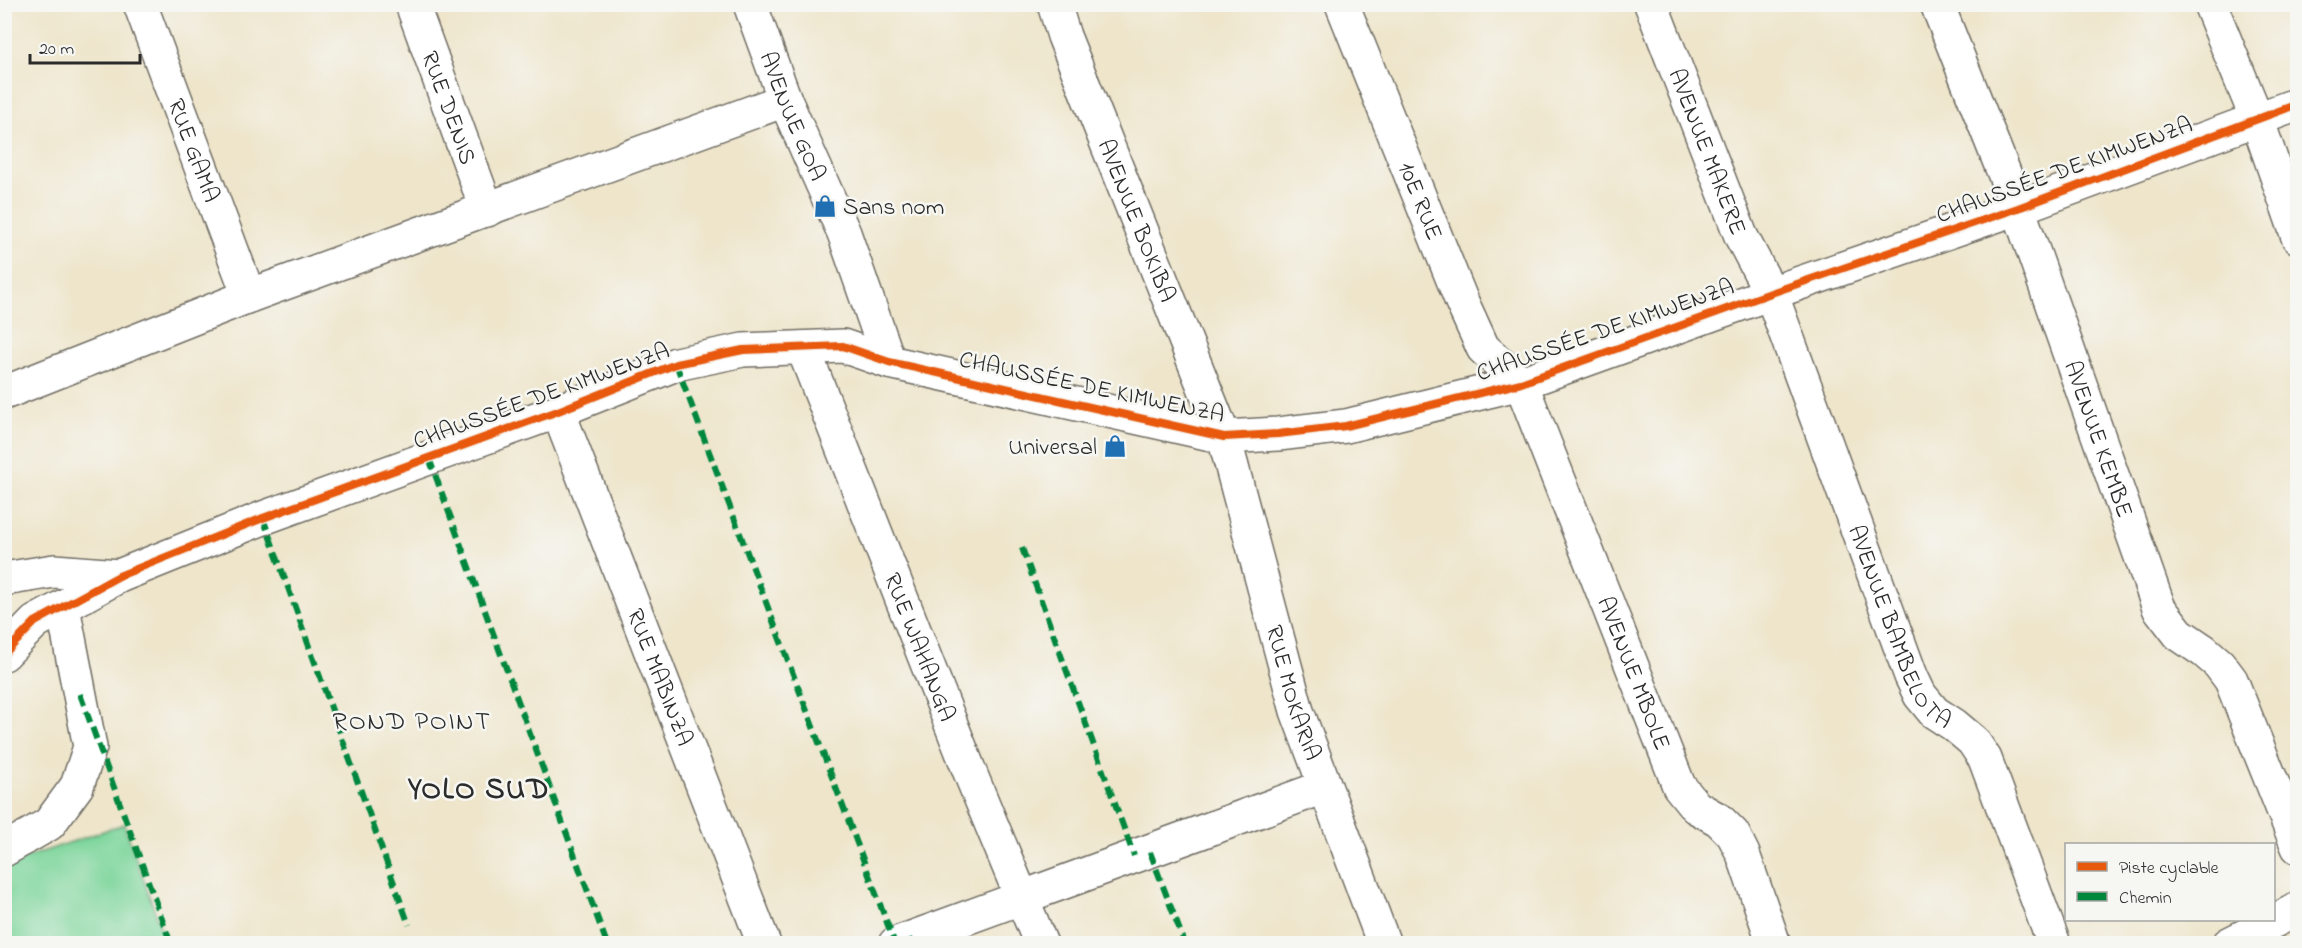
<svg xmlns="http://www.w3.org/2000/svg" width="2302" height="948" font-family="'Indie Flower',sans-serif">
<rect width="100%" height="100%" fill="#f6f6f2"/>
<filter id="ink" filterUnits="userSpaceOnUse"><feTurbulence type="fractalNoise" baseFrequency=".0167" numOctaves="2"/><feDisplacementMap in="SourceGraphic" scale="12" xChannelSelector="R" yChannelSelector="G"/><feConvolveMatrix kernelMatrix="1 2 1 2 8 2 1 2 1" color-interpolation-filters="sRGB"/></filter>
<filter id="wash" filterUnits="userSpaceOnUse"><feTurbulence type="fractalNoise" baseFrequency=".008" numOctaves="4" result="noise"/><feDisplacementMap in="SourceGraphic" scale="24" xChannelSelector="R" yChannelSelector="G"/><feGaussianBlur stdDeviation="1.35" result="paint"/><feColorMatrix in="noise" values="0 0 0 0 0 0 0 0 0 0 0 0 0 0 0 0 0 1.4 0 .05"/><feComposite in="paint" operator="in"/></filter>
<g filter="url(#wash)">
<rect width="100%" height="100%" fill="#eee5cb"/>
<path fill="#7dd59b" stroke="#548063" stroke-width="1.5" d="M124 824 166 943H5L4 865Z"/>
</g>
<g filter="url(#ink)">
<g fill="none" stroke-linecap="round" stroke-linejoin="round">
<g stroke="#6f6c63" stroke-width="36">
<g id="minor">
<path id="s1" d="M140 4 249 296"/>
<path id="s2" d="M412 4 487 210"/>
<path id="s3" d="M750 4 785 100 844 233 889 362"/>
<path id="s4" d="M1054 4 1064 36 1224 437 1297 711 1384 944"/>
<path id="s5" d="M1342 4 1462 302 1483 348 1521 383 1679 786 1696 807 1719 820 1733 834 1743 854 1774 944"/>
<path id="s6" d="M1651 4 1741 236 1771 293 1911 676 1920 695 1934 712 1954 725 1973 741 1985 759 2054 944"/>
<path id="s7" d="M1937 4 2018 208 2159 608 2179 634 2204 651 2219 664 2231 680 2298 847"/>
<path d="M2210 4 2257 119 2298 237"/>
<path id="s8" d="M803 348 973 780 1041 944"/>
<path d="M4 393 249 296 785 100"/>
<path id="s9" d="M558 411 764 944"/>
<path d="M4 579 54 571 119 576"/>
<path d="M4 654 35 622 119 576 263 518 558 411 676 364 743 350 843 346 889 362 1224 437 1278 434 1346 426 1521 383 1771 293 2018 208 2298 104"/>
<path d="M4 850 49 824 77 786 90 747 63 607"/>
<path d="M895 944 1324 787"/>
<path d="M2229 944 2298 909"/>
</g>
</g>
<use href="#minor" stroke="#fff" stroke-width="33"/>
<path stroke="#00873e" stroke-width="6" stroke-dasharray="12 6" stroke-linecap="butt" d="M676 364 895 944
M429 458 607 944
M263 518 409 925
M1022 548 1134 856
M80 694 171 944
M1150 852 1185 944
M910 938 912 944"/>
<g stroke="#f6f6f2" stroke-width="11">
<path id="cycleway" d="M4 654 35 622 119 576 263 518 558 411 676 364 743 350 843 346 889 362 1224 437 1278 434 1346 426 1521 383 1771 293 2018 208 2298 104"/>
</g>
<use href="#cycleway" stroke="#e8590c" stroke-width="8"/>
</g>
</g>
<defs>
<g id="shop-bare" transform="scale(1.8)"><path d="M-5-2.5h2.3a2.7 3.5 0 0 1 5.4 0H5L5.5 6h-11ZM-1.5-2.5h3a1.5 2.3 0 0 0-3 0Z" fill="#1f6fb2" stroke="#f6f6f2" stroke-width="2.5" paint-order="stroke"/></g>
</defs>
<g fill-rule="evenodd">
<use href="#shop-bare" x="825" y="206"/>
<use href="#shop-bare" x="1115" y="446"/>
</g>
<g text-anchor="middle" stroke-width="5" stroke-linejoin="round" paint-order="stroke">
<g font-size="24" fill="#2b2b2b" stroke="#f6f6f2">
<text dy="8" stroke="none"><textPath href="#s2" startOffset="110">RUE DENIS</textPath></text>
<text dy="8" stroke="none"><textPath href="#s3" startOffset="120">AVENUE GOA</textPath></text>
<text dy="8" stroke="none"><textPath href="#s1" startOffset="156">RUE GAMA</textPath></text>
<text dy="8" stroke="none"><textPath href="#s6" startOffset="158">AVENUE MAKERE</textPath></text>
<text transform="translate(2064 169) rotate(-20)" y="8">CHAUSSÉE DE KIMWENZA</text>
<text dy="8" stroke="none"><textPath href="#s5" startOffset="212">10E RUE</textPath></text>
<text dy="8" stroke="none"><textPath href="#s4" startOffset="232">AVENUE BOKIBA</textPath></text>
<text transform="translate(1605 329) rotate(-19)" y="8">CHAUSSÉE DE KIMWENZA</text>
<text transform="translate(1092 386) rotate(12)" y="8">CHAUSSÉE DE KIMWENZA</text>
<text transform="translate(541 395) rotate(-20)" y="8">CHAUSSÉE DE KIMWENZA</text>
<text dy="8" stroke="none"><textPath href="#s7" startOffset="464">AVENUE KEMBE</textPath></text>
<text dy="8" stroke="none"><textPath href="#s6" startOffset="672">AVENUE BAMBELOTA</textPath></text>
<text dy="8" stroke="none"><textPath href="#s8" startOffset="321">RUE WAHANGA</textPath></text>
<text dy="8" stroke="none"><textPath href="#s5" startOffset="735">AVENUE MBOLE</textPath></text>
<text dy="8" stroke="none"><textPath href="#s9" startOffset="285">RUE MABINZA</textPath></text>
<text dy="8" stroke="none"><textPath href="#s4" startOffset="730">RUE MOKARIA</textPath></text>
</g>
<g font-size="24" fill="#2b2b2b" stroke="#f6f6f2" text-anchor="start">
<text x="843" y="214">Sans nom</text>
<text x="1097" y="454" text-anchor="end">Universal</text>
</g>
<g font-size="26" letter-spacing="1.5" fill="#2b2b2b" stroke="#f6f6f2">
<text x="412" y="729">ROND POINT</text>
</g>
<g font-size="30" font-weight="bold" letter-spacing="1.5" fill="#2b2b2b" stroke="#f6f6f2">
<text x="479" y="798">YOLO SUD</text>
</g>
</g>
<rect width="2302" height="948" fill="none" stroke="#f6f6f2" stroke-width="24"/>
<rect x="2065" y="843" width="210" height="78" fill="#f6f6f2" stroke="#a5a5a2" stroke-width="1.5"/>
<rect x="2077" y="862" width="30" height="9" fill="#e8590c" stroke="#a5a5a2" stroke-width="1.5"/>
<text x="2119" y="873" font-size="18" fill="#2b2b2b">Piste cyclable</text>
<rect x="2077" y="892" width="30" height="9" fill="#00873e" stroke="#a5a5a2" stroke-width="1.5"/>
<text x="2119" y="903" font-size="18" fill="#2b2b2b">Chemin</text>
<path d="M30 54v9h110v-9" fill="none" stroke="#2b2b2b" stroke-width="3"/>
<text x="39" y="54" font-size="18" fill="#2b2b2b" stroke="#f6f6f2" stroke-width="4.5" paint-order="stroke">20 m</text>
</svg>
